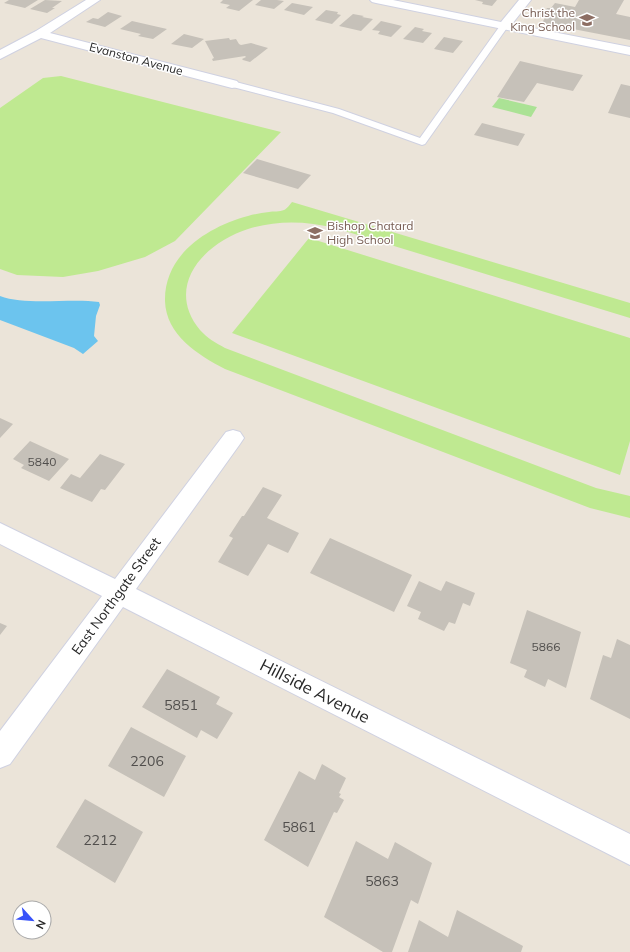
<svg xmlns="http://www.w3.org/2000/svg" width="630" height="952" font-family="Mulish,sans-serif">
<rect width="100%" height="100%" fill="#ebe4d9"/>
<path fill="#abe295" d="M499 98 537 107 531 117 492 107Z"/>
<path fill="#bfe991" d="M61 76 281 132 175 241 145 257 98 271 63 277 17 275 0 269V108L43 78Z
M292 202 630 303V318L335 228C306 221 277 220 248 229 204 243 164 286 200 330 207 338 216 343 225 348L596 488 630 496V518L590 508 225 369C198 355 166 335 165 301 164 255 207 227 248 216 255 214 262 213 269 212 273 211 280 212 284 210 287 209 290 204 292 202Z
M309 238 630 338V441L620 475 232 333Z"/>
<path fill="#6cc4ee" d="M0 296C26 306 70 298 99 302L100 305 96 316 94 336 98 341 83 354 74 348 0 320Z"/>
<path fill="#c6c1b9" d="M9 0H38L25 8 4 3Z
M45 0 62 1 52 8H55L47 13 30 9Z
M223 0H253L239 11 226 8 230 5 220 3Z
M261 0H277L284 1 274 9 255 5Z
M475 0H497L492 6 482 4 483 2Z
M579 0H624L616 14 630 17V40L542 23 546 16 542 15 547 8H551L555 3 575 7Z
M292 3 313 7 304 15 284 10Z
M326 10 338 12 337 14 341 15 332 24 315 20Z
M108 12 122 16 105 27 86 22 93 18 98 19Z
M353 14 364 16 362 17 373 19 361 31 339 26Z
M132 21 167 29 153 39 138 36 141 34 120 29Z
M381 21 394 24 402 26 391 37 378 34 380 31 372 30Z
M415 27 424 29 422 31 432 33 423 43 403 39Z
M184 34 204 39 192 48 171 44Z
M444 37 463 41 453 53 434 49Z
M229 38 230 40 236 39 239 44 241 45 251 43 268 48 250 62 243 60 242 59 246 57 245 56 213 61 212 59 214 58 205 41Z
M520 61 550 68 583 75 573 91 537 83 524 102 497 97Z
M621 84 630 86V118L608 113Z
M482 123 525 134 518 146 474 135Z
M257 159 311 175 298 189 243 173Z
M0 418 13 424 0 438Z
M30 441 69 459 49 481 21 468 24 465 13 459Z
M100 454 125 464 105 490 101 489 92 502 60 488 71 474 80 478Z
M263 487 282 495 267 518 299 533 288 553 268 544 248 576 218 562 233 538 229 536 242 516H244Z
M330 538 412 575 394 612 310 573Z
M419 581 441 591 446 581 475 593 470 606 463 603 455 624 449 622 444 631 418 619 421 612 407 606Z
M527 610 581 632 566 688 548 679 545 687 524 677 527 670 510 663Z
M0 623 7 626 0 635Z
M617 639 630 645V719L590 699 603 655 611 658Z
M167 669 220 697 216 704 233 713 217 739 201 730 197 738 142 707Z
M131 727 186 756 164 797 108 766Z
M322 764 346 778 339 793 341 794 339 797 344 800 337 813 334 812 308 867 264 840 299 771 315 780Z
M85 799 143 832 115 883 56 847Z
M356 841 388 859 395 842 432 863 418 904 411 900 392 952H383L324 917Z
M457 910 523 946 521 952H408L419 920 448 937Z"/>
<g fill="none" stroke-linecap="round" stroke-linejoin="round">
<g stroke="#cfd1e1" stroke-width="2">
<path id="service" d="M502 23H508L509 25 425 144 422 145 333 113 229 86 228 84 232 81 339 109 420 138Z"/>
</g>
<g stroke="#cfd1e1" stroke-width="2">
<path id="minor" d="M86 0H100L50 33 237 81 239 84 237 87 232 88 41 38 0 59V50L36 31Z
M370 0H393L501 22 519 0H531L512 24 630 47V55L376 3 372 2Z
M233 430 240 432 244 438 240 444 136 589 630 834V865L123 607 10 764 0 768V731L102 596 0 544V523L115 579 226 432Z"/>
</g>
<use href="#service" fill="#fff" fill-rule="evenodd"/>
<use href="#minor" fill="#fff" fill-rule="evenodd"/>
</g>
<defs>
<g id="school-bare" transform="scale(1.2)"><path d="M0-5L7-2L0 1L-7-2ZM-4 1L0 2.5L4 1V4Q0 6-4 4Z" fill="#8d6e63" stroke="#fff" stroke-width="2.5" paint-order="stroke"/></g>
</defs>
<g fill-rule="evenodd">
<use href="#school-bare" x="587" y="20"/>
<use href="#school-bare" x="315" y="233"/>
</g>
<g text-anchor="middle" stroke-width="3" stroke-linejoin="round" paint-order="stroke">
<g font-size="12" fill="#785e54" stroke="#fff" text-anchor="end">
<text x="575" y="17">Christ the<tspan x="575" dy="14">King School</tspan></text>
<text x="327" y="230" text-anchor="start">Bishop Chatard<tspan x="327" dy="14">High School</tspan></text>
</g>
<g font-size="12" fill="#282828" stroke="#fff">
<text transform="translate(136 59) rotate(15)" y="4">Evanston Avenue</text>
</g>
<g font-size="12" fill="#504e4c">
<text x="42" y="466">5840</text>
<text x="546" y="651">5866</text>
</g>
<g font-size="14" fill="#282828" stroke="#fff">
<text transform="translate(116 596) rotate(-54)" y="5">East Northgate Street</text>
</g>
<g font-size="14" fill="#504e4c">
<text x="181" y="710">5851</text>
<text x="147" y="766">2206</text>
<text x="299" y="832">5861</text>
<text x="100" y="845">2212</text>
<text x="382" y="886">5863</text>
</g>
<g font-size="17" fill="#282828" stroke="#fff">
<text transform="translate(315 691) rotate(27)" y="6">Hillside Avenue</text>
</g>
</g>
<g transform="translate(32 920) rotate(117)"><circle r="19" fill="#ffffff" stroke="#a9a9a9"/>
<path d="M0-3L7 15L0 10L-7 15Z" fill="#3852f9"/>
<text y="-6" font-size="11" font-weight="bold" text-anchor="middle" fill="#282828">N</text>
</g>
</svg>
